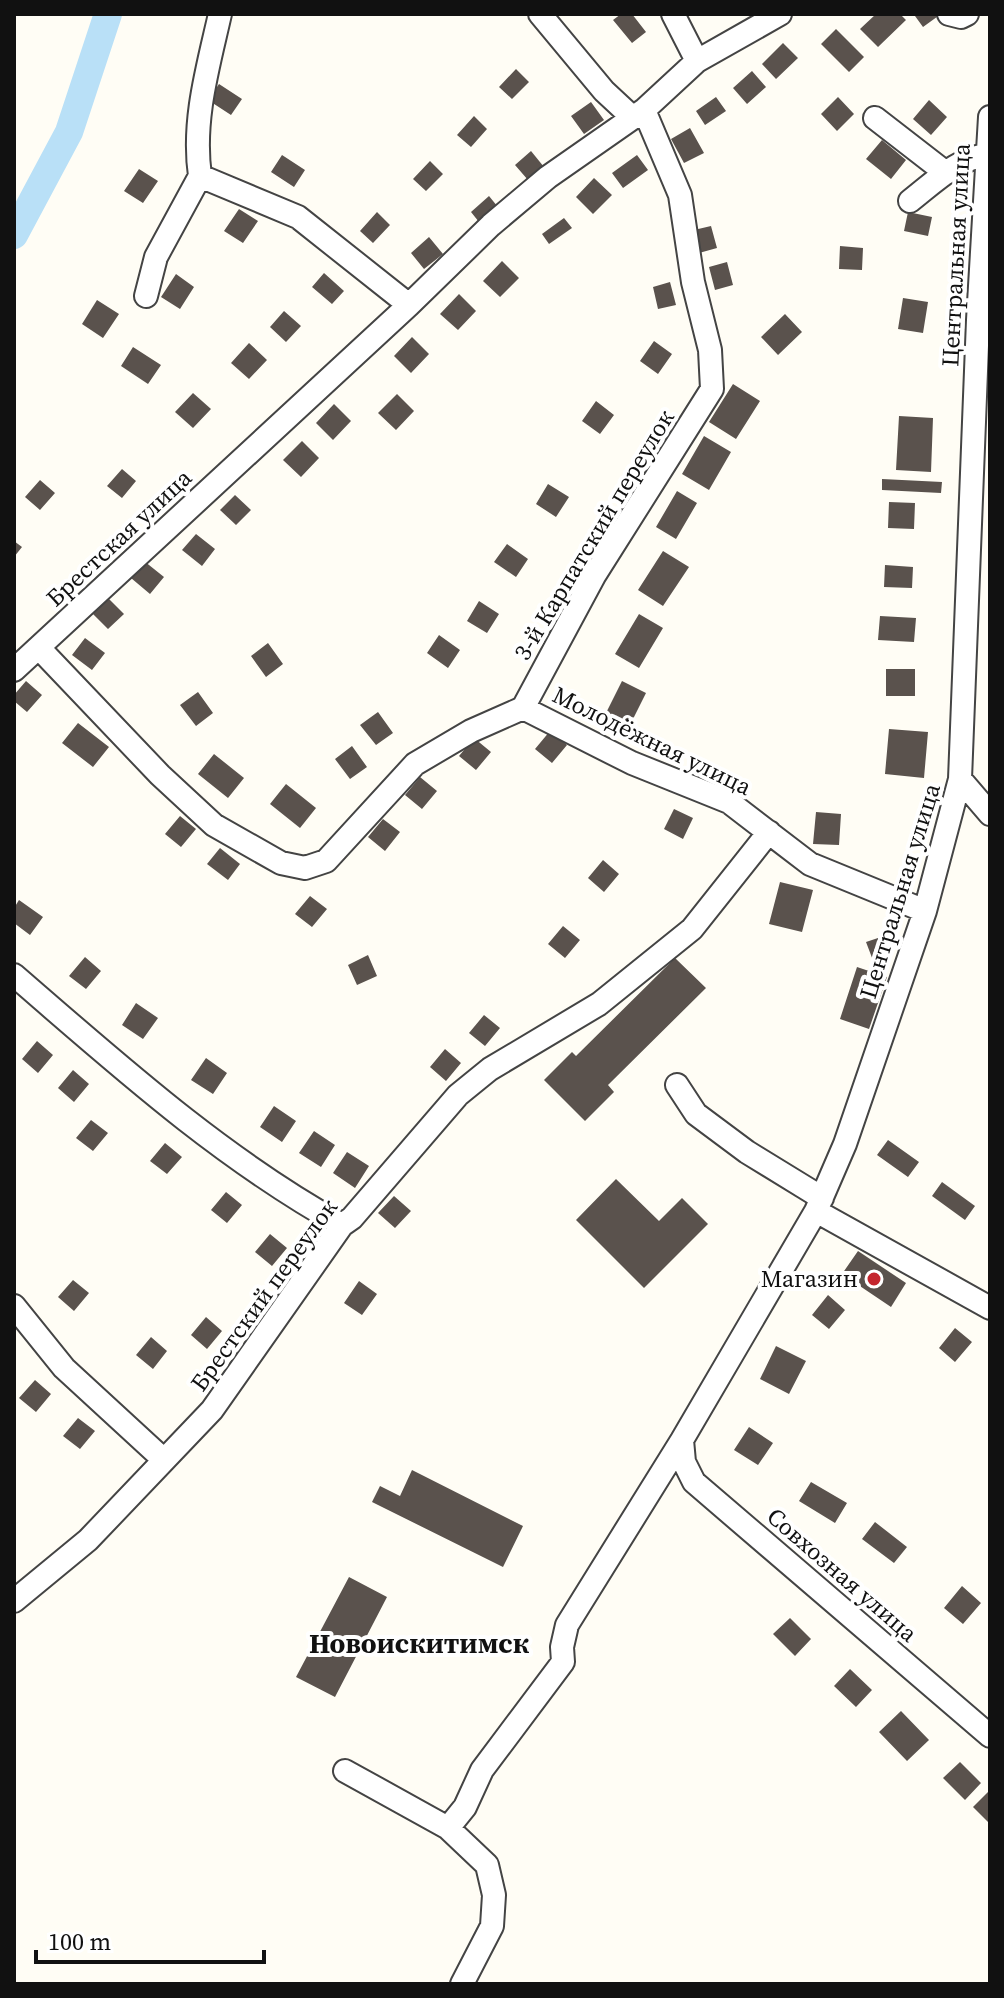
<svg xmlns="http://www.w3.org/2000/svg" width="1004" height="1998" font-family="'Source Serif 4',serif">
<rect width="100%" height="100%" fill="#fffdf5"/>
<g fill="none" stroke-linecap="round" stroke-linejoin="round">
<path stroke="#b9e0f7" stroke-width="28" d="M14 235 69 132 108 14"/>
</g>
<path fill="#5a524d" d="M621 14H632L646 32 632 43 613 20Z
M876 14H900L906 20 878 47 860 29Z
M918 14H941L923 27 915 16Z
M836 29 864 57 849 72 821 44Z
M783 43 798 58 776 79 762 64Z
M516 69 529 82 512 99 499 87Z
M752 71 766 87 747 104 733 88Z
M219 84 242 99 231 115 208 100Z
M716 97 726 111 705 125 696 111Z
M838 97 854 114 837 131 821 114Z
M929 100 947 117 931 135 913 119Z
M591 102 604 120 584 134 571 116Z
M474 116 487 129 471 147 457 135Z
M690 128 704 153 684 163 671 139Z
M882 140 906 160 891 179 866 159Z
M531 151 544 167 528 180 515 165Z
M282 155 305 170 294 187 271 172Z
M637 155 648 170 623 188 612 173Z
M430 161 443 174 426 191 413 179Z
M139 169 158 181 143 203 124 191Z
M594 178 612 195 593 214 576 197Z
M489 196 502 212 483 227 471 212Z
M239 209 258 221 243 243 224 231Z
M377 212 390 225 373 243 360 231Z
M908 212 932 217 928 236 904 231Z
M564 218 572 228 549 244 542 234Z
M711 226 717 248 699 253 694 230Z
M429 237 443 254 424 269 411 253Z
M840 246 863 248 862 270 839 269Z
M502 261 519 278 500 297 483 281Z
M727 262 733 285 715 290 709 267Z
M324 273 344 291 332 304 312 287Z
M176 274 194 287 180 309 161 297Z
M670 282 676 305 658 309 653 287Z
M459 294 476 311 458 330 440 314Z
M903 298 928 302 923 333 898 329Z
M97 300 119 314 103 338 82 324Z
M284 311 301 326 286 342 270 327Z
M785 314 802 332 778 355 761 337Z
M412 337 429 354 411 373 394 356Z
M654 341 672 354 658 374 640 361Z
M249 343 267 360 249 379 231 363Z
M133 347 161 365 148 384 121 366Z
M733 384 760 401 736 439 709 422Z
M193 393 211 409 193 428 175 412Z
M397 394 414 411 396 430 378 413Z
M596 401 614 415 600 434 582 421Z
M334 404 351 421 333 440 316 423Z
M899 416 933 418 931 472 896 470Z
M704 436 731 452 709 490 682 474Z
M302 441 319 458 301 477 283 460Z
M122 469 136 481 122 498 107 486Z
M882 479 942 482 941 493 882 490Z
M40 480 55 493 40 510 25 497Z
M548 484 569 497 556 517 536 504Z
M677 491 697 503 676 539 656 527Z
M235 495 251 510 236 525 220 510Z
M889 502 915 503 914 529 888 528Z
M196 534 215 549 202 566 182 550Z
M14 541 22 547 14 557Z
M507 544 528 559 516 577 494 562Z
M663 551 689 567 663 606 638 590Z
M144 561 164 577 150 594 131 578Z
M885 565 913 567 912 588 884 587Z
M108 598 124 614 108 629 93 614Z
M479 601 499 614 487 633 467 621Z
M639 614 663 628 639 668 615 654Z
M880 616 916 618 914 642 878 640Z
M439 635 460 650 448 668 427 653Z
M85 638 105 653 92 670 72 655Z
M268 643 283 664 266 677 251 656Z
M886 669H915V696H886Z
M26 681 42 695 27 712 14 701V695Z
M622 681 646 693 625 735 601 723Z
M198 692 213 713 196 726 180 705Z
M378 712 393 733 376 745 360 725Z
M78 723 109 747 93 767 62 743Z
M889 729 928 732 924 778 885 774Z
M550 731 567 745 552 763 535 749Z
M474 738 491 752 476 770 459 756Z
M352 746 367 767 350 779 335 759Z
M214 754 244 778 228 798 198 774Z
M420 777 437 791 422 809 405 795Z
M286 784 316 808 300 828 270 804Z
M674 809 693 818 683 839 664 829Z
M816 812 841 814 839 845 813 844Z
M180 816 196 829 181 847 165 834Z
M383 819 400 832 385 851 368 837Z
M220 848 240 864 228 880 207 864Z
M603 860 619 874 604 892 588 878Z
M780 882 813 890 802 932 769 924Z
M310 896 327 909 312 927 295 914Z
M19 900 43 917 30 935 14 923V908Z
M563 926 580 940 565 958 548 944Z
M878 938 885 959 874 963 866 942Z
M368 955 377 976 357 985 348 965Z
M85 957 101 971 86 989 69 976Z
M675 958 706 988 608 1085 614 1092 585 1121 544 1080 572 1052 576 1056Z
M857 967 887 977 869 1029 840 1019Z
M136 1003 158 1018 143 1039 122 1025Z
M484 1015 500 1028 485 1046 469 1033Z
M37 1041 53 1055 38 1073 22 1059Z
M445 1049 461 1063 446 1081 430 1067Z
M206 1058 227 1073 213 1094 191 1080Z
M73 1070 89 1084 74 1102 58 1088Z
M274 1106 296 1121 282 1142 260 1127Z
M91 1120 108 1133 93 1151 76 1138Z
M314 1131 335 1145 321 1167 299 1153Z
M888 1140 919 1162 908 1177 877 1155Z
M165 1143 182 1157 167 1174 150 1161Z
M347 1152 369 1166 355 1188 333 1173Z
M616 1179 659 1221 682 1198 708 1224 644 1288 576 1220Z
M942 1182 975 1206 965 1220 932 1196Z
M226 1192 242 1205 227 1223 211 1210Z
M394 1196 411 1211 395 1228 378 1213Z
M270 1234 287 1248 272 1266 255 1252Z
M858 1251 906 1283 891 1307 842 1274Z
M73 1280 89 1293 74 1311 58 1297Z
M359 1281 377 1294 362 1315 344 1303Z
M828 1295 845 1310 829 1329 812 1315Z
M206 1317 222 1331 207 1349 191 1335Z
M955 1328 972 1342 955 1362 939 1348Z
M151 1337 167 1351 153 1369 136 1355Z
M776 1346 806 1361 789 1394 760 1379Z
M35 1380 51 1394 36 1412 19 1398Z
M78 1418 95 1431 80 1449 63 1436Z
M749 1427 773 1443 758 1465 734 1450Z
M412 1470 523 1526 503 1567 372 1502 380 1486 400 1496Z
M811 1482 847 1503 835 1523 799 1501Z
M875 1522 907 1547 894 1563 862 1539Z
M349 1577 387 1597 335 1697 296 1677Z
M962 1586 981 1603 963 1624 944 1608Z
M790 1618 811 1639 795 1656 773 1634Z
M850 1669 872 1690 856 1707 834 1686Z
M901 1711 929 1740 907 1761 879 1732Z
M960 1762 981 1783 965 1800 943 1778Z
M990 1790V1824L973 1807Z"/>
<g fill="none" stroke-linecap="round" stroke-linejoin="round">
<g stroke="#444" stroke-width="26">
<path id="minor" d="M220 14C208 67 192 121 200 176L298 217 409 305
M540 14 604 91 633 118
M673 14 697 61
M949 14 961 17 967 14
M875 118 946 173
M910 201C932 184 961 155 990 155
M146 296 156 257 200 176
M39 648 160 775 214 825 281 863 305 868 326 861 415 764 471 731 523 708 594 576 712 389 710 350 693 282 680 195 644 110
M14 670 409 305 491 225 548 177 644 110 697 61 780 14
M523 708 632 763 729 802 810 864 925 911
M960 779 990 814
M14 975C118 1065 221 1158 342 1225
M677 1085 696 1114 747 1152 822 1198
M816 1211 990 1308
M14 1306 64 1368 164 1460
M682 1440 684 1462 694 1482 990 1736
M14 1601 88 1540 212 1410 342 1225 352 1218 458 1095 490 1069 599 1004 692 929 769 832
M345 1771 448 1828
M462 1984 492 1926 494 1895 487 1865 448 1828 465 1807 482 1770 563 1662 562 1647 567 1625 682 1440 816 1211 845 1144 925 911 960 779 978 320 990 117"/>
</g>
<use href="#minor" stroke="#fff" stroke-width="22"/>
</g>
<circle fill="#c4262e" stroke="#fff" stroke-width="3" cx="874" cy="1279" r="8"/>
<g text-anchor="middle" stroke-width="8" stroke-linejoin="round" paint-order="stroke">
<g font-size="24" fill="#111" stroke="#fff">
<text transform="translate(956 255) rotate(-87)" y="8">Центральная улица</text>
<text transform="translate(594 535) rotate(-59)" y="8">3-й Карпатский переулок</text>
<text transform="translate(119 538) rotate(-43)" y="8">Брестская улица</text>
<text transform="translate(652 741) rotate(26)" y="8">Молодёжная улица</text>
<text transform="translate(900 891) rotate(-73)" y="8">Центральная улица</text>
<text transform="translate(264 1295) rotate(-54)" y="8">Брестский переулок</text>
<text transform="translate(842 1575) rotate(41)" y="8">Совхозная улица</text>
</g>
<g font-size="24" fill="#111" stroke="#fff" text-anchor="end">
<text x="858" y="1287">Магазин</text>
</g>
<g font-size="28" font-weight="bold" fill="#111" stroke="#fff">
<text x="419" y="1653">Новоискитимск</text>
</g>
</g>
<rect width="1004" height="1998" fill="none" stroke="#111111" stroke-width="32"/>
<path d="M36 1950v12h228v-12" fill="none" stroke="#111111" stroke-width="4"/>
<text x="48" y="1950" font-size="24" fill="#111111" stroke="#ffffff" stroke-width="6" paint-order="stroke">100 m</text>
</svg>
